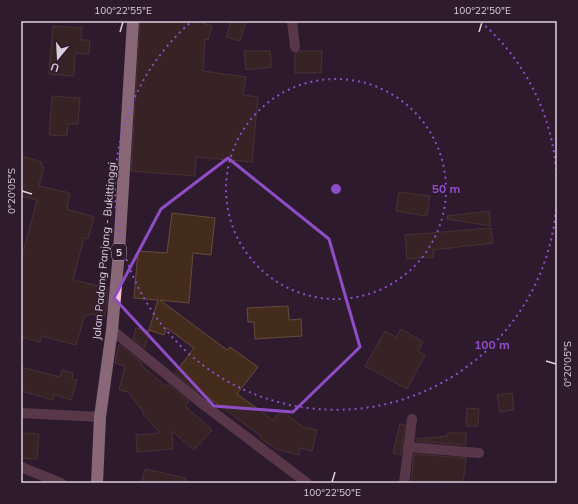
<svg xmlns="http://www.w3.org/2000/svg" width="578" height="504" font-family="Mulish,sans-serif">
<rect width="100%" height="100%" fill="#2e1c2e"/>
<path fill="#442c1d" stroke="#654b3b" d="M140 21H196L212 26 208 40 205 39 203 71 246 77 243 95 258 97 252 162 196 157 195 176 131 171Z
M231 21H246L240 41 226 37Z
M53 26 82 28 81 40H90L89 54 75 53 74 76 49 74Z
M244 51H270L272 67 246 70Z
M300 51H322L321 73H295V53Z
M52 96 80 98 78 124H68L67 136 49 135Z
M21 156 42 162 41 166 44 167 39 186 70 193 67 209 94 217 88 239 84 238 73 280 108 288 107 306 104 317 90 314 89 316 85 315 76 345 41 336 40 342 21 337V260L37 200 21 196Z
M399 192 430 196 427 216 396 211Z
M489 211 491 226 447 219V216Z
M172 213 215 218 211 255 193 253 189 303 160 300 227 350 230 347 258 367 237 394 273 420 281 410 303 427 317 430 312 451 300 448 299 455 276 449 260 438 261 436 226 410 199 391 198 392 175 373 194 348 167 328 164 335 149 330 158 300 134 298 138 251 167 253Z
M491 228 493 243 433 250 434 257 407 259 405 235Z
M288 306 289 320 301 319 302 336 255 339 254 322H248L247 308Z
M136 328 149 331 145 348 133 339Z
M401 329 423 342 418 351 425 355 407 389 365 366 385 331 396 337Z
M119 344 141 362V365L165 386 168 384 189 401 185 406 212 430 194 450 172 431 173 449 137 452 136 435 160 433 143 414 144 413 128 392 119 390 125 366 115 363Z
M21 367 60 377 62 370 73 373 72 379 77 380 71 400 54 394 53 400 21 391Z
M512 393 514 410 500 412 497 395Z
M467 408 479 409 478 426H466Z
M400 424 405 425 401 455 393 453Z
M21 433 39 434 37 459 21 458Z
M448 433H466V445L416 441V439L448 436Z
M414 454 466 458 463 483H411Z
M145 469 186 478V483H142Z"/>
<g fill="none" stroke-linecap="round" stroke-linejoin="round">
<path stroke="#8c5c69" stroke-width="10" d="M292 21 295 47
M112 330 204 405 307 483
M21 413 100 417
M408 447 479 453
M21 467 61 483
M404 483 412 419"/>
<path stroke="#f5c4cf" stroke-width="12" d="M97 483 100 417 112 330 119 252 133 21"/>
</g>
<path d="M0 0H578V504H0ZM228 158 329 239 360 347 293 412 214 406 114 298 161 209Z" fill="#2e1c2e" fill-opacity=".55" fill-rule="evenodd"/>
<path fill="none" stroke="#8f4dc5" stroke-width="3" stroke-linejoin="round" d="M228 158 329 239 360 347 293 412 214 406 114 298 161 209Z"/>
<path fill="none" stroke="#ddd0dc" stroke-width="1.5" d="M120 32 123 22M479 32 482 22M22 191 32 194M546 361 556 364M332 482 335 472"/>
<g fill="none" stroke="#8f4dc5" stroke-width="2" stroke-dasharray="2 4">
<circle cx="336" cy="189" r="110"/>
<path d="M557 191A221 221 0 1 1 191 22M481 22A221 221 0 0 1 557 187"/>
</g>
<g text-anchor="middle" stroke-width="3" stroke-linejoin="round" paint-order="stroke">
<rect fill="#2e1c2e" stroke="#a89aa8" stroke-width="1" x="112" y="244" width="14" height="16" rx="3"/>
<g font-size="10" font-weight="bold" fill="#ddd0dc">
<text x="119" y="256">5</text>
</g>
<g font-size="11" fill="#ddd0dc" stroke="#2e1c2e">
<text transform="translate(104 251) rotate(-85)" y="4">Jalan Padang Panjang - Bukittinggi</text>
</g>
</g>
<circle cx="336" cy="189" r="6" fill="#8f4dc5" stroke="#2e1c2e" stroke-width="2"/>
<g font-size="12" text-anchor="middle" font-weight="bold" fill="#8f4dc5" stroke="#2e1c2e" stroke-width="3" stroke-linejoin="round" paint-order="stroke">
<text x="446" y="193">50 m</text>
<text x="492" y="349">100 m</text>
</g>
<rect width="578" height="504" fill="none" stroke="#2e1c2e" stroke-width="44"/>
<g transform="translate(58 58) rotate(198)" stroke="#2e1c2e" stroke-width="3" paint-order="stroke">
<path d="M0-3L7 15L0 10L-7 15Z" fill="#ddd0dc"/>
<text y="-6" font-size="11" font-weight="bold" text-anchor="middle" fill="#ddd0dc">U</text>
</g>
<rect x="22" y="22" width="534" height="460" fill="none" stroke="#ddd0dc" stroke-width="1.5"/>
<g font-size="10" text-anchor="middle" fill="#ddd0dc">
<text x="123" y="14">100°22'55"E</text>
<text x="482" y="14">100°22'50"E</text>
<text transform="translate(11 191) rotate(-90)" y="4">0°20'05"S</text>
<text transform="translate(567 364) rotate(-90)" y="4">0°20'05"S</text>
<text x="332" y="496">100°22'50"E</text>
</g>
</svg>
